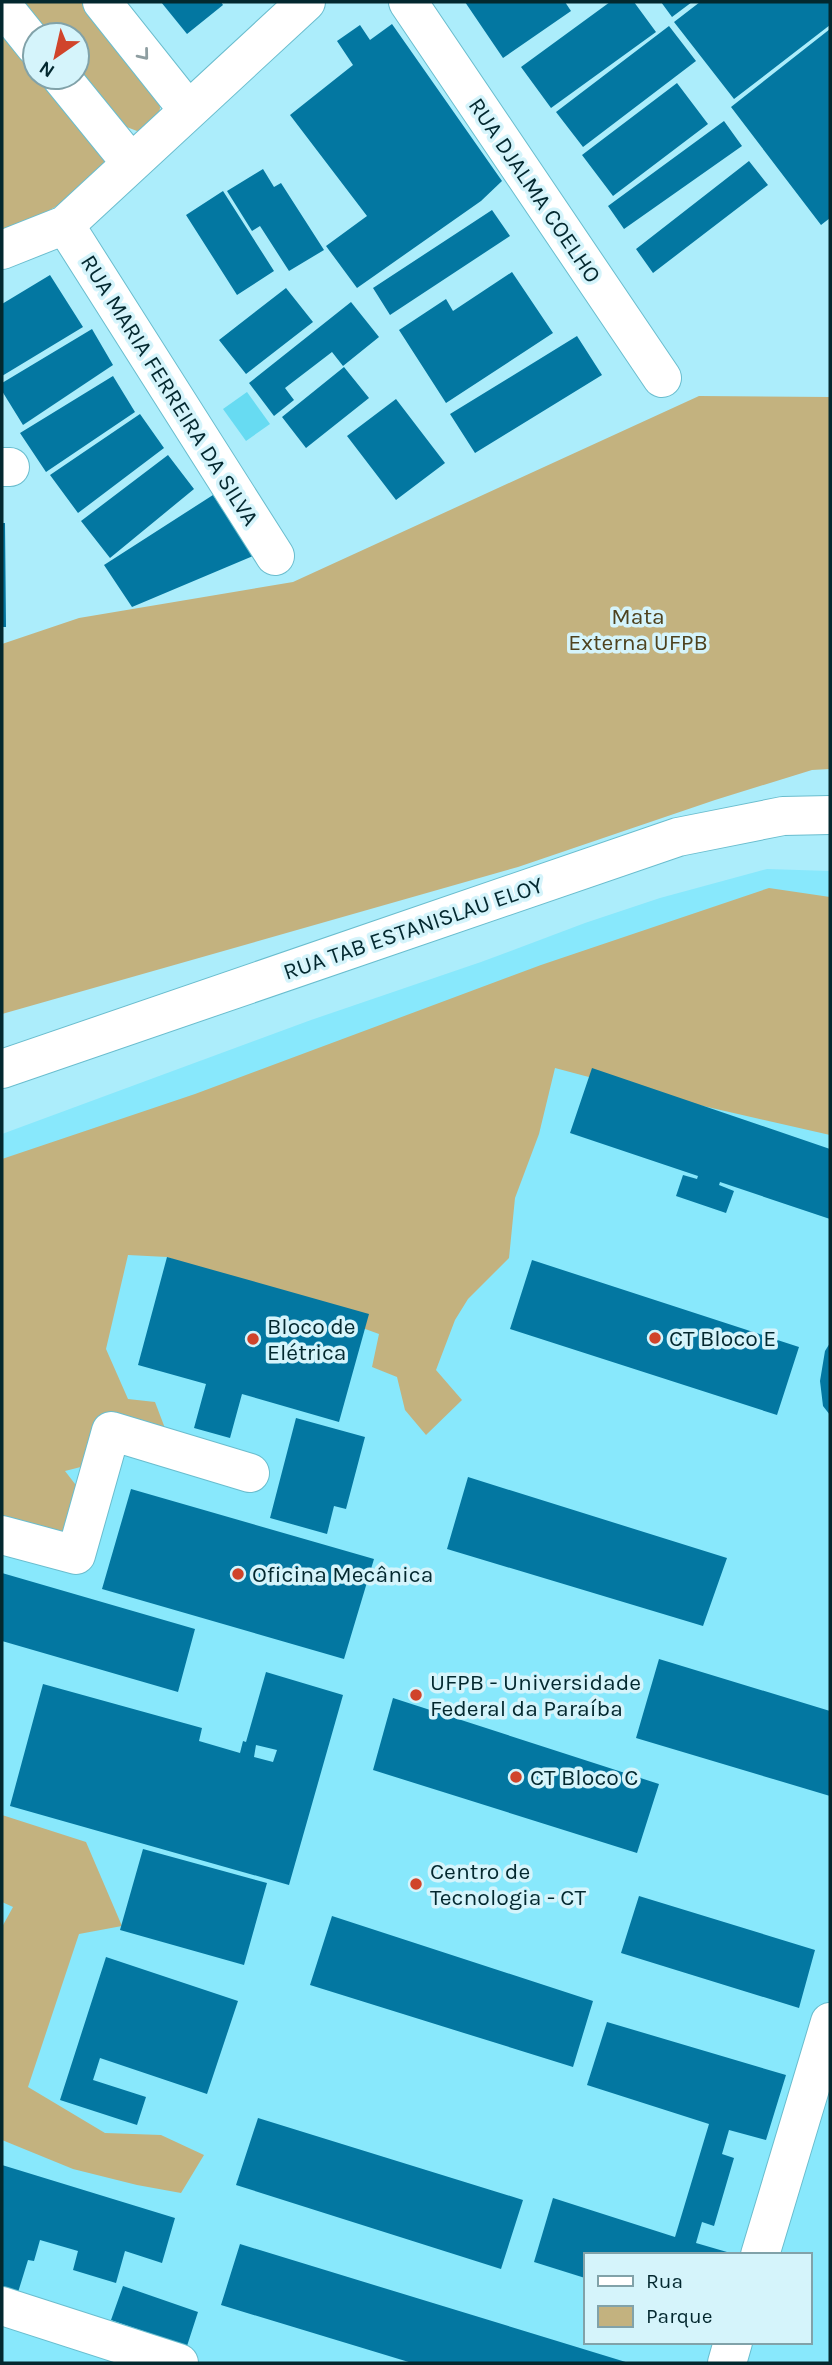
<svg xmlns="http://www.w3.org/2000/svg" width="832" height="2365" font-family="Karla,sans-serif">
<rect width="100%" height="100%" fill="#acedfb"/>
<path fill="#88e8fc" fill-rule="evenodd" d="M767 869 830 871V2363H2V1134L311 1020 481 962 585 923 660 898ZM585 2255H809V2342H585Z"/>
<path fill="#c3b27f" d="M23 2H85L159 98 160 108 158 121 150 127 137 131 124 126 77 68V35H50Z
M2 16 35 57V77H51L110 161 78 194 18 228 2 234Z
M699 396 830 397V769L812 770 715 800 518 867 2 1014V644L79 618 293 582Z
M769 888 830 897V1135L664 1097 555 1068 539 1134 515 1198 509 1258 468 1299 455 1320 436 1370 462 1400 426 1435 405 1410 397 1377 372 1367 379 1334 167 1257 128 1255 106 1349 128 1399 155 1402 171 1444 65 1471 89 1502 76 1555 2 1554V1159L195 1094 541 965Z
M2 1815 86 1842 122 1926 79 1934 28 2087 105 2133 161 2135 204 2155 181 2193 137 2185 73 2169 2 2140V1927L13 1907 2 1902Z"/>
<path fill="#67dbf2" d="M247 392 270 424 246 441 223 409Z"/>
<path fill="#0377a1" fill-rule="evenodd" d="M161 2H221L223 5 187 34Z
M465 2H565L571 11 503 58Z
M610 2H634L656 32 551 108 521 67Z
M661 2H692L672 17Z
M700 2H830V25L734 99 674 22Z
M392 24 502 181 481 201 357 288 326 246 367 216 290 115 353 65 337 41 360 25 370 40Z
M669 26 696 61 583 147 556 112Z
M830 29V218L821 225 731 107Z
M677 83 708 124 613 196 582 155Z
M724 121 742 146 624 229 608 206Z
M749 161 768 185 653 273 636 249Z
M263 169 274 187 281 183 324 250 289 271 260 226 252 231 227 191Z
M223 191 274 271 237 295 186 215Z
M492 210 510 236 390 315 373 288Z
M512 272 553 333 446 403 399 330 446 299 453 311Z
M50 275 83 327 2 376V304Z
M286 288 313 322 246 374 219 340Z
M351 302 379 337 343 366 332 352 285 388 294 400 274 416 249 383Z
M92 329 113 365 23 425 2 391V383Z
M577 336 602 375 475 453 450 414Z
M344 367 369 398 306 448 282 417Z
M113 376 135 412 46 472 20 433Z
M396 399 445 463 396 500 347 436Z
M140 414 164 448 78 513 50 475Z
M168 455 194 489 110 558 81 521Z
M213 495 253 556 132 607 104 565Z
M2 523H5L6 627H2Z
M592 1068 830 1149V1219L720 1182 719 1185 734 1191 726 1213 676 1196 683 1175 697 1179 698 1176 570 1133Z
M167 1257 369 1314 339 1422 242 1394 230 1438 194 1428 206 1384 138 1365Z
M532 1260 799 1347 777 1415 510 1329Z
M830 1343V1415L823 1406 820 1381 825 1351Z
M296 1418 365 1437 346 1509 334 1506 327 1534 270 1518Z
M468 1477 727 1558 703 1626 447 1549Z
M131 1489 374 1559 344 1659 102 1589Z
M2 1573 195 1629 178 1692 2 1641Z
M659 1659 830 1711V1796L636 1738Z
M266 1672 343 1695 289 1885 10 1806 43 1684 202 1728 199 1741 240 1753 243 1741 246 1742ZM256 1745 277 1750 273 1762 254 1757Z
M393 1698 659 1784 637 1853 373 1770Z
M143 1849 267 1883 244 1965 120 1930Z
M639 1896 815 1950 799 2008 621 1953Z
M332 1916 593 2001 573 2067 310 1985Z
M106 1957 238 2001 207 2094 100 2058 93 2080 146 2097 137 2125 60 2100Z
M607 2022 786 2075 766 2140 729 2130 722 2154 734 2158 714 2226 702 2222 696 2243 727 2252 726 2255H585V2278L534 2262 553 2198 675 2237 709 2124 587 2085Z
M258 2118 523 2200 501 2269 236 2185Z
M2 2165 175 2218 162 2263 125 2251 116 2283 73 2270 78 2251 40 2240 34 2261 28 2260 15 2302 2 2297Z
M240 2244 629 2363H412L221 2305Z
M123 2286 198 2312 187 2346 111 2320Z"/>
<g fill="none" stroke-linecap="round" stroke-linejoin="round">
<g stroke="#6abdce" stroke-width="40">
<path id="minor" d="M102 2 188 110
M408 2 662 378
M2 5 35 46
M61 77 131 163
M65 225 275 556
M2 250 65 225 306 2
M2 467H10
M2 1069 678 837 783 816 830 815
M2 1535 76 1555 111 1431 250 1473
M760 2255 830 2022
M2 2306 179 2363
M727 2363 733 2342"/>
</g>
<use href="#minor" stroke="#fff" stroke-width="38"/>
</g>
<defs><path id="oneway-chevron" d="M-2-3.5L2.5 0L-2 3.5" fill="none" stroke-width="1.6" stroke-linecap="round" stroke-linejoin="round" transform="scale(1.75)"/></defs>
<use stroke="#8e9ea1" href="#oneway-chevron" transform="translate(144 55) rotate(51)"/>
<g fill="#d0442b" stroke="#d5f4fb" stroke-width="2.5">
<circle cx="655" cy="1338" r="7"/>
<circle cx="253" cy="1339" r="7"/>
<circle cx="238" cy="1574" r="7"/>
<circle cx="416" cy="1695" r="7"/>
<circle cx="516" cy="1777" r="7"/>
<circle cx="416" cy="1884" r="7"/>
</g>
<g text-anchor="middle" stroke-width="7" stroke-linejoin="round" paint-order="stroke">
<g font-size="23" fill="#03282f" stroke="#d5f4fb">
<text transform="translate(535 190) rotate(56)" y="8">RUA DJALMA COELHO</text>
<text transform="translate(170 390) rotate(58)" y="8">RUA MARIA FERREIRA DA SILVA</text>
<text transform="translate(413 928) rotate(-19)" y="8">RUA TAB ESTANISLAU ELOY</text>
</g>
<g font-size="23" fill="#4e421e" stroke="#d5f4fb">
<text x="638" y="624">Mata<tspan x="638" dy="26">Externa UFPB</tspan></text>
</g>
<g font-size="23" fill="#03282f" stroke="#d5f4fb" text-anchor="start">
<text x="267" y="1334">Bloco de<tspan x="267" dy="26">Elétrica</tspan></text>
<text x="669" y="1346">CT Bloco E</text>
<text x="252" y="1582">Oficina Mecânica</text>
<text x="430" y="1690">UFPB - Universidade<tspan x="430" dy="26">Federal da Paraíba</tspan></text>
<text x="530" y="1785">CT Bloco C</text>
<text x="430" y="1879">Centro de<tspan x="430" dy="26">Tecnologia - CT</tspan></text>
</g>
</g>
<rect width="832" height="2365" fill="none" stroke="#03282f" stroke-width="7"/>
<rect x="584" y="2253" width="228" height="91" fill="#d5f4fb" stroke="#81a2a9" stroke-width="2"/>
<rect x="598" y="2276" width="35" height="10" fill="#ffffff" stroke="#81a2a9" stroke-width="2"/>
<text x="646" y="2288" font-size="21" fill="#03282f">Rua</text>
<rect x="598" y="2306" width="35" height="21" fill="#c3b27f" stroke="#81a2a9" stroke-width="2"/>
<text x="646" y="2323" font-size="21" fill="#03282f">Parque</text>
<g transform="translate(56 56) rotate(214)"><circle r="33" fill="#d5f4fb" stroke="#81a2a9" stroke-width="2"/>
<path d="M0-5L12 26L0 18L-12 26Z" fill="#d0442b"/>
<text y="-10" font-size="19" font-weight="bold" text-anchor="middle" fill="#03282f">N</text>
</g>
</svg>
